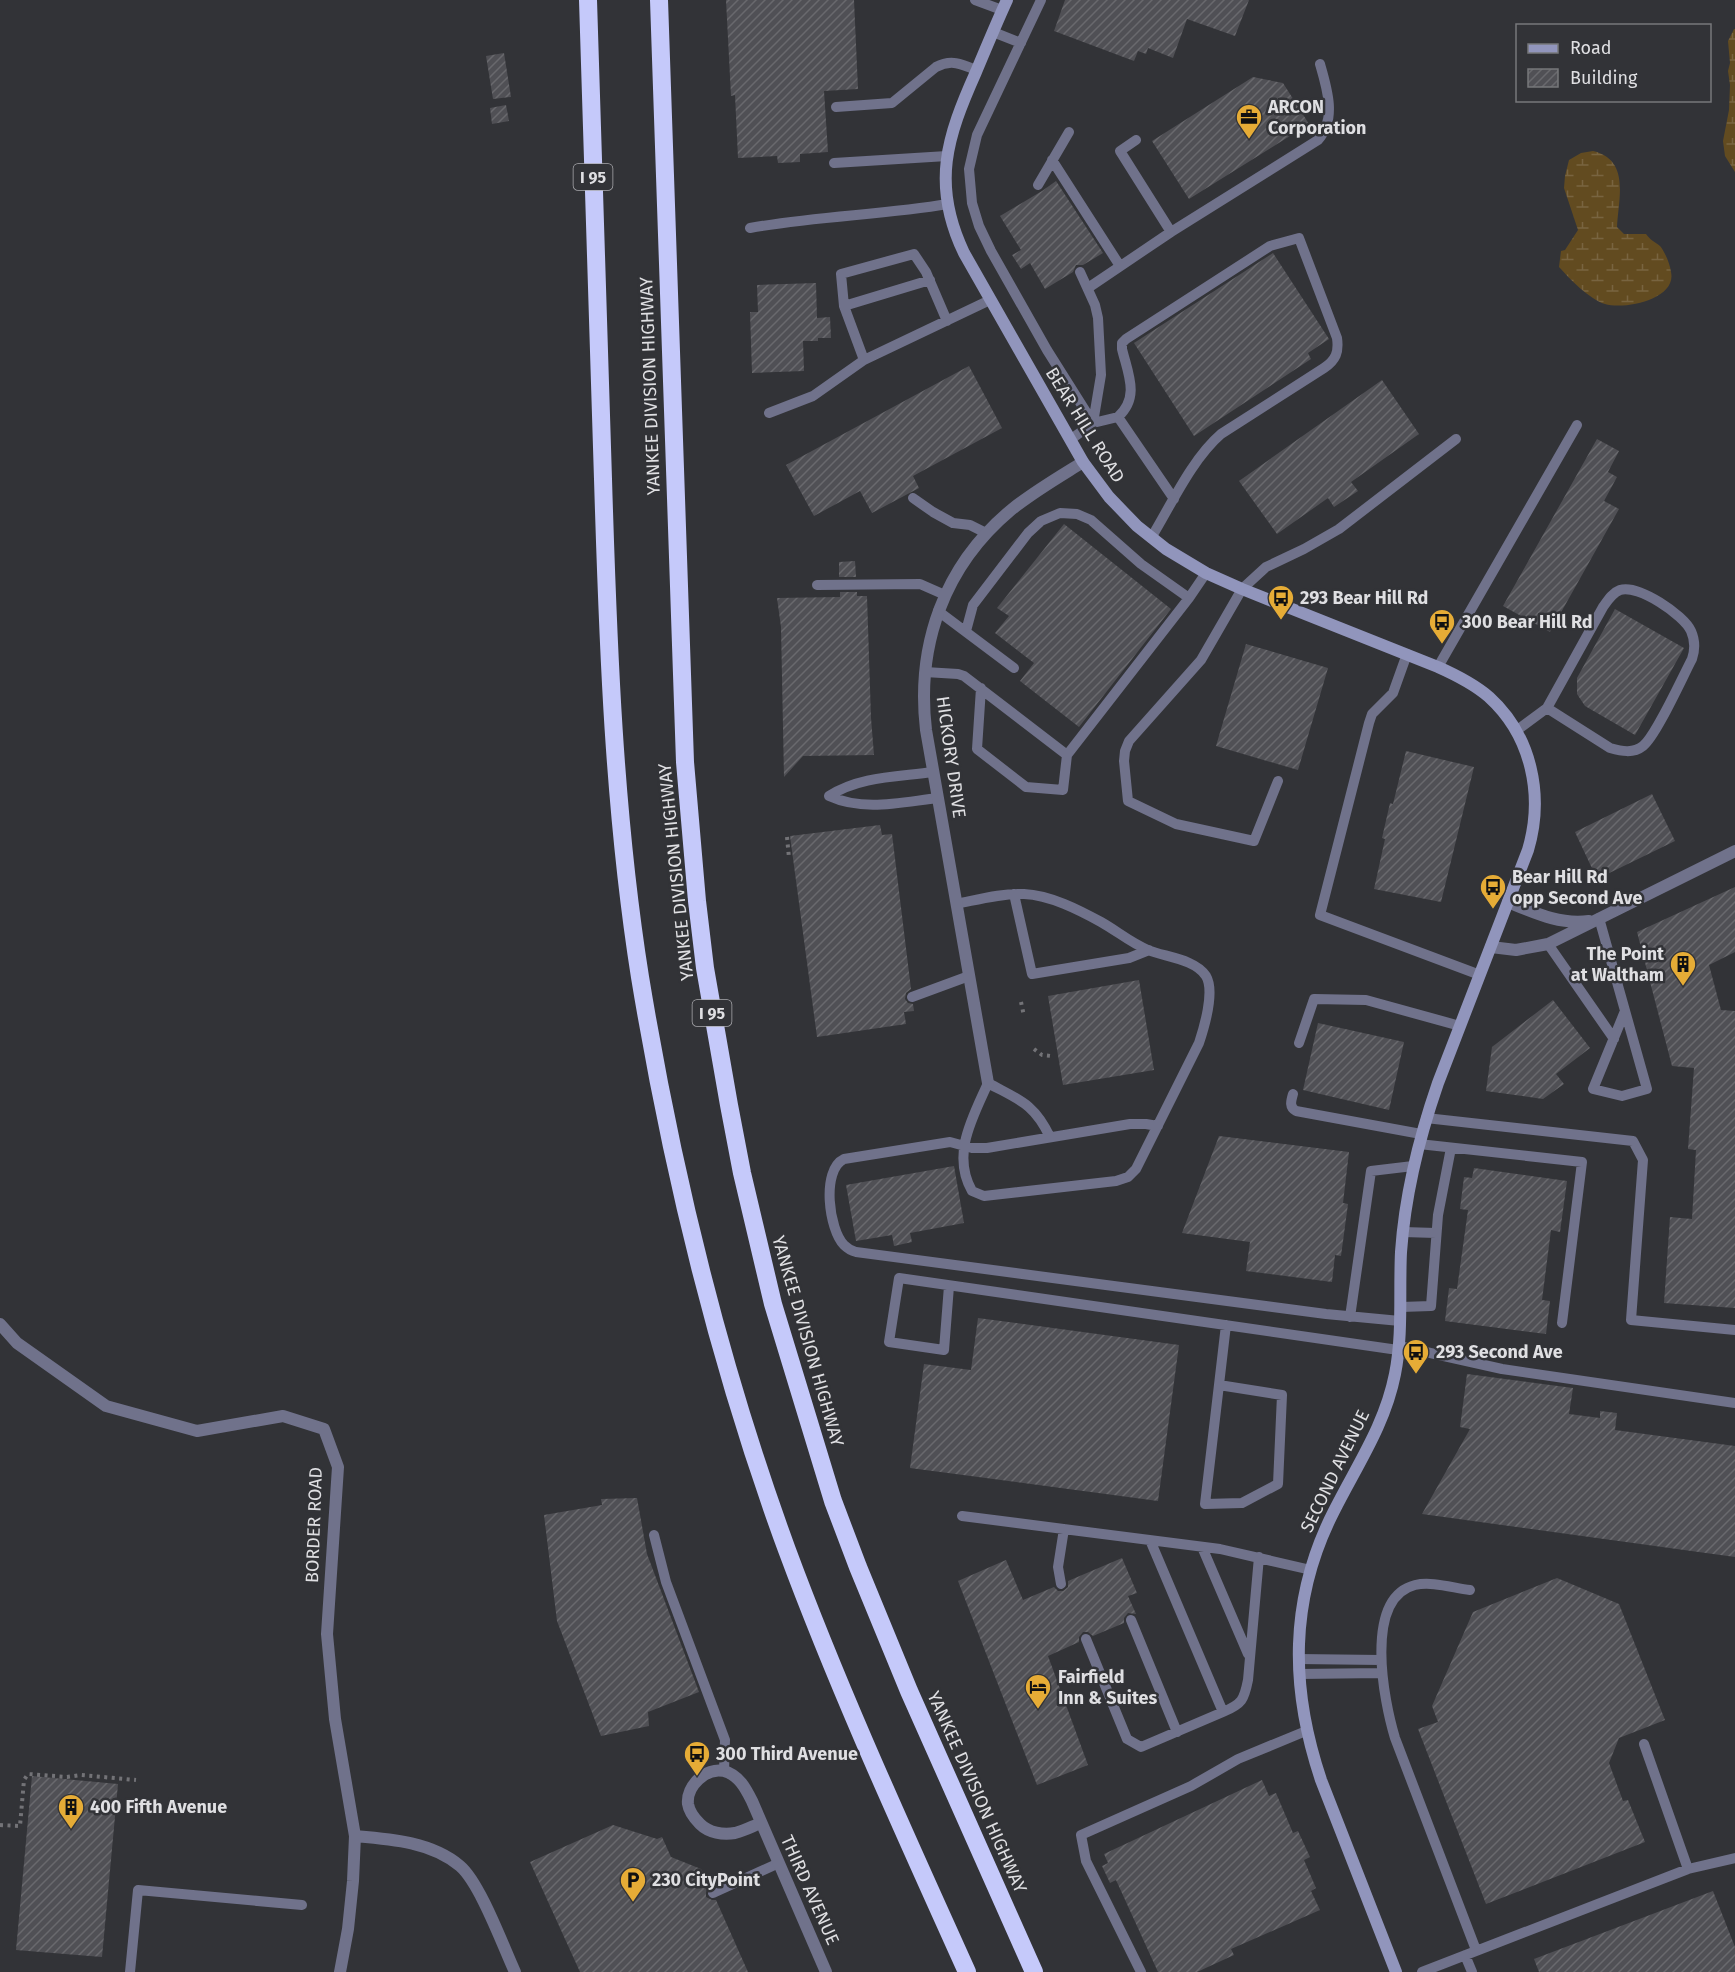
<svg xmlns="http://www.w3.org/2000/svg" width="1735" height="1972" font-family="'Fira Sans',sans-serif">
<defs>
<pattern id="wetland-marsh" width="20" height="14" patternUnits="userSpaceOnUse" patternTransform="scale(1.5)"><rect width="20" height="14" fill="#624b20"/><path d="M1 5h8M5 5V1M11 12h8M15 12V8" fill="none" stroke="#786440"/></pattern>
<pattern id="building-hatch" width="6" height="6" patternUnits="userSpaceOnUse" patternTransform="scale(1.5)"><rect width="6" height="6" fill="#505055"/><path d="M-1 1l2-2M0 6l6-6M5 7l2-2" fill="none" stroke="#69696d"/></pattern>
</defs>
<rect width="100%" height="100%" fill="#323337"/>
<path fill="url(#wetland-marsh)" d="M1734 29H1735V172L1725 156 1723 141 1729 110 1730 85 1728 71 1730 63 1728 41Z
M1593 151C1631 160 1618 200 1617 227L1624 234H1646C1650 240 1655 242 1660 246 1665 252 1670 264 1671 272 1677 299 1625 310 1605 304 1589 299 1570 279 1559 267L1561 251 1565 250 1578 230 1564 188 1565 176 1569 160 1581 153Z"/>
<path fill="url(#building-hatch)" d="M726 0H854L858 89 824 91 828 152 800 154V162L778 163 777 156 738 158 735 95 731 96Z
M1065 0H1249L1235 36 1187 19 1173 58 1148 48 1146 54 1138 51 1134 61 1054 31Z
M504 53 511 97 493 99 486 56Z
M1253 77 1283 83 1309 124 1189 199 1152 141Z
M506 105 509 121 492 124 490 108Z
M1056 181 1103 253 1083 265H1076L1073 272 1045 289 1030 263 1021 269 1012 255 1021 250 1000 216 1042 191Z
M1273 253 1329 339 1308 353 1311 359 1194 436 1134 343Z
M816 283 817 318 830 317 831 338H818V341H803L804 371 752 373 750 312H758L757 285Z
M969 366 1002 428 913 476 919 488 872 513 860 491 814 516 786 465Z
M1382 380 1419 434 1351 482 1358 491 1334 507 1328 498 1277 534 1239 481Z
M1597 439 1619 451 1608 472 1617 477 1604 501 1619 509 1550 632 1503 606Z
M1064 524 1171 609 1079 727 1020 681 1034 663 995 633 1009 616 997 608Z
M855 561 856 577H839V562Z
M840 592H857V596H867L871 718 874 755 803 756 784 777 781 627 777 598 840 597Z
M1615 609 1684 648 1635 735 1585 706 1577 694V678Z
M1246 644 1328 668 1298 770 1216 746Z
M1406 751 1474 767 1441 902 1374 889 1385 839 1382 838 1390 803 1393 804Z
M1652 794 1675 841 1597 879 1575 832Z
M880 825 882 835 892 834 911 989 906 993 905 999 908 1003 913 1004 914 1011 904 1012 906 1024 817 1037 790 836Z
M1735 887V952L1709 965 1721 1010 1735 1011V1308L1664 1303 1670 1217 1692 1219 1696 1150 1688 1149 1694 1068 1672 1066 1637 932Z
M1139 980 1154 1070 1063 1085 1048 996Z
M1553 1000 1590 1048 1556 1074 1564 1084 1543 1099 1486 1091 1492 1047Z
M1318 1023 1404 1042 1389 1110 1303 1090Z
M1219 1136 1349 1152 1343 1203 1348 1204 1341 1256 1335 1255 1332 1282 1246 1271 1250 1242 1182 1233Z
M954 1166 964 1223 910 1233 912 1242 894 1246 892 1235 856 1241 846 1185Z
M1474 1168 1567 1181 1560 1232 1551 1230 1542 1300 1550 1301 1546 1334 1445 1321 1449 1288 1457 1289 1468 1210 1460 1209 1464 1177 1472 1178Z
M978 1318 1179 1345 1158 1501 910 1468 924 1364 971 1370Z
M1467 1374 1573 1388 1569 1414 1600 1418V1411L1617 1413 1615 1430 1735 1446V1557L1422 1514 1470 1429 1460 1427Z
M637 1498 647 1554 699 1692 648 1712 649 1726 601 1736 557 1621 544 1515 602 1505 601 1499Z
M1122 1558 1137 1593 1128 1596 1136 1614 1128 1613 1124 1618V1623L1093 1636 1088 1632H1083L1079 1637V1642L1048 1656 1088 1765 1037 1785 958 1581 1006 1560 1023 1600 1054 1587 1058 1591H1063L1068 1587V1581Z
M1557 1578 1619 1604 1665 1720 1619 1738 1609 1763 1623 1801 1628 1800 1645 1842 1486 1904 1418 1729 1438 1722 1432 1706 1473 1612Z
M32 1776 118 1784 102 1957 16 1950Z
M1262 1780 1269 1796 1276 1793 1293 1833 1298 1831 1310 1857 1304 1860 1316 1888 1311 1891 1320 1910 1231 1949 1234 1955 1197 1972H1158L1116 1880 1110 1883 1102 1866 1108 1863 1104 1854Z
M613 1825 657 1839 662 1837 671 1857 701 1869 710 1886 706 1892V1897L712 1900H716L748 1972H580L530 1862Z
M1713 1891 1735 1947V1972H1539L1534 1959Z"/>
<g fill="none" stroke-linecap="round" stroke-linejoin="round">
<path stroke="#737377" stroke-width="4" stroke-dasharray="3 4.5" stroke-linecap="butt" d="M787 837 789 858
M1021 1002 1024 1016
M1034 1049 1042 1055 1051 1056
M0 1825 20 1826 24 1780 28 1774 67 1777 81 1775 136 1780"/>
<path stroke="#70728b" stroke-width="10" d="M975 0 1002 10
M1041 0 977 135 969 169 972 203 979 226 991 251 1047 350 1093 423
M993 32 1021 43
M836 107 892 103 936 67C951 59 962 64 976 70
M1136 140 1120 151 1171 232
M1052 160 1120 266
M834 163 947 156
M1038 185 1069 132
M750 228C816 216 882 215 948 204
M1080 272 1095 305 1098 318 1101 375 1093 423
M1088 288 1171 232 1318 140C1337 120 1327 88 1320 64
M844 306 930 280
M864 360 844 306 841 274 914 254 926 272 947 321
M769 413 813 396 864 360 990 300
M1118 417C1140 397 1128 374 1122 349V343L1126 339 1270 246 1299 238 1337 338C1339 352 1336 360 1324 368L1221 434C1192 459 1171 505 1151 538
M1070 440 1093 423 1118 417 1174 499
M913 498 933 512 953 523 970 525 986 533
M817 585 920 584 945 595
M938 611 1014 668
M966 631 973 605 1028 533 1041 521 1060 513 1077 514 1091 520 1141 564 1189 598
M1407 654 1393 693 1372 714 1369 723 1320 915 1480 975
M1438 667 1577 425
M925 672 958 674 964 676 1067 755 1063 790 1026 787 977 749 981 688
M1516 731 1547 708 1603 607C1608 600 1612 593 1620 590 1638 584 1684 615 1691 631 1695 640 1695 650 1692 659 1682 678 1656 736 1643 746 1633 754 1621 751 1610 748L1547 708
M1067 755 1189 598 1206 573
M933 772C898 777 860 776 829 796 864 812 902 802 938 798
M1278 781 1254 841 1176 824 1128 801 1124 761 1125 751 1129 741 1201 660 1242 589 1266 567 1304 549 1339 529 1456 439
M1014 894 1032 974 1129 958 1149 950
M956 904C977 900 1002 893 1024 894 1050 895 1079 910 1101 922 1117 931 1131 943 1148 950 1165 957 1195 959 1206 976 1215 991 1204 1028 1199 1043L1136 1169 1128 1177 1116 1181 984 1196 972 1191C951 1154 973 1117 988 1083 1019 1100 1034 1103 1050 1137
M1599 918 1647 1089 1622 1096 1593 1089 1625 1011
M1548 944 1614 1039
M912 997 969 976
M1299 1043 1314 999 1366 1000 1460 1026
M1293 1094C1291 1101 1289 1107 1296 1111L1421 1134
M1426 1118 1633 1141 1643 1160 1631 1320 1735 1330
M1158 1126 1146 1124H1130L987 1148H972L950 1142 844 1159C821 1170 829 1230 844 1245 848 1249 852 1251 856 1252L1326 1314 1400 1321
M1419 1144 1582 1162 1562 1323
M1403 1232 1436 1233
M949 1286 944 1350 889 1342 899 1278 1398 1350
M1401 1307 1431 1306 1438 1215 1451 1148
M1350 1317 1371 1171 1413 1166
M1399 1346 1502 1369 1735 1403
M1219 1385 1282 1395 1278 1484 1242 1503 1205 1504 1226 1325
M962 1516 1220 1549 1311 1570
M654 1535 666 1582 725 1740 724 1771
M1150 1540 1223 1712C1242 1704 1244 1700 1248 1680L1259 1557
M1202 1547 1248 1654
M1061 1584 1058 1567 1064 1529
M1470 1590C1453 1588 1432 1581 1415 1585 1363 1598 1384 1702 1395 1738L1476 1950
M1131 1620 1177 1732
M1086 1639 1127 1739 1141 1747 1223 1712
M1298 1659 1381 1660
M1299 1674 1382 1673
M1644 1744 1688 1869
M713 1893 779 1863
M1465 1955 1472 1972
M130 1972 138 1890 302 1905
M1141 1972 1086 1861 1081 1835 1191 1786 1238 1759 1306 1731
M1422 1972 1688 1869 1735 1858"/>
<path stroke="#70728b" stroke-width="12" d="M1508 902C1535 913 1560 925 1589 921
M1491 947 1516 950 1548 944 1735 851
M988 1083 926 730C916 645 944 566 1011 510 1033 492 1059 477 1083 462
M0 1324 17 1343 106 1406 197 1431 283 1416 324 1429 338 1467 327 1634 335 1719 355 1836 353 1881 348 1929 340 1972
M761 1823C753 1826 744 1831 735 1833 723 1835 709 1833 700 1824 695 1819 689 1811 688 1804 686 1786 706 1767 724 1771 739 1775 746 1789 752 1801L826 1972
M355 1836C391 1839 432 1842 460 1866 480 1883 503 1946 515 1972"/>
<path stroke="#9195bc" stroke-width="12" d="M1007 0C996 24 986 48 976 72 947 137 931 184 964 253L1083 462 1109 497 1137 526 1166 549 1206 573 1242 589 1438 667C1456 675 1474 684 1489 697 1532 736 1544 796 1528 850L1438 1083C1419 1138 1405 1194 1401 1252 1399 1293 1403 1334 1395 1374 1385 1425 1357 1465 1334 1511 1289 1599 1290 1688 1321 1780L1396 1972"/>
<path stroke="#c5c9fa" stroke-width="18" d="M588 0C593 160 598 319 603 479 608 646 614 813 640 977 672 1171 719 1365 787 1550 840 1693 904 1832 967 1972
M659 0 685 762 697 901 705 968 729 1105 742 1173 773 1304 833 1501 858 1567 909 1691 1034 1972"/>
</g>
<defs>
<g id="office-pin" transform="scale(1.35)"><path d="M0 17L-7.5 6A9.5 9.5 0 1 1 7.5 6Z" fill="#e6ac36" stroke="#323337"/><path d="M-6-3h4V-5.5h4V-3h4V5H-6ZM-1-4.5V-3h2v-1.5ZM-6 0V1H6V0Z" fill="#111"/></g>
<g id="bus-pin" transform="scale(1.35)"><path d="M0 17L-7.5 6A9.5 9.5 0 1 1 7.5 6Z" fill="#e6ac36" stroke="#323337"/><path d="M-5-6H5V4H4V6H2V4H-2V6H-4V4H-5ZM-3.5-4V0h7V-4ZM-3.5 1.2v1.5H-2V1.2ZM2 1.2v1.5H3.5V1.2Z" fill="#111"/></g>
<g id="building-pin" transform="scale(1.35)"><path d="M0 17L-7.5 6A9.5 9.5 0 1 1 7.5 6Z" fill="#e6ac36" stroke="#323337"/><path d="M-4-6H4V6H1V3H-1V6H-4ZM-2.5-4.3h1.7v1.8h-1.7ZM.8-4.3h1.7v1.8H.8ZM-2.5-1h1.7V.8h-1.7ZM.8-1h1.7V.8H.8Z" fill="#111"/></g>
<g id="hotel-pin" transform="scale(1.35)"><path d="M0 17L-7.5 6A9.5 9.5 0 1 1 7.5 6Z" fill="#e6ac36" stroke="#323337"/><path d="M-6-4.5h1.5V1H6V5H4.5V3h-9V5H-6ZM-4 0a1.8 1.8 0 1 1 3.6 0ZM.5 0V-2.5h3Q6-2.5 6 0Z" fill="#111"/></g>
<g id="parking-pin" transform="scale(1.35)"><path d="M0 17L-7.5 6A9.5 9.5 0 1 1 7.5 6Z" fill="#e6ac36" stroke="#323337"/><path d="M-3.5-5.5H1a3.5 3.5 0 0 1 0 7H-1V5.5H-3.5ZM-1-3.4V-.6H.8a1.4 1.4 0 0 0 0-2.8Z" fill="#111"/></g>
</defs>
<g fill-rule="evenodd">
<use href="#office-pin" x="1249" y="117"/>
<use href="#bus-pin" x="1281" y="598"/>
<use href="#bus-pin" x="1442" y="622"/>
<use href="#bus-pin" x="1493" y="887"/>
<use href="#building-pin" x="1683" y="964"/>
<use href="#bus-pin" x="1416" y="1352"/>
<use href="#hotel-pin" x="1038" y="1687"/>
<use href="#bus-pin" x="697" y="1754"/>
<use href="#building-pin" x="71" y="1807"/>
<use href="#parking-pin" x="633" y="1880"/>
</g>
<g text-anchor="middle" stroke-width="5" stroke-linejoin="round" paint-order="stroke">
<g fill="#323337" stroke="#ababaf" stroke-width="1.5">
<rect x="573.5" y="164" width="39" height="26" rx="4.5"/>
<rect x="692.5" y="1000" width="39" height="26" rx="4.5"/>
</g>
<g font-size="16" font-weight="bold" fill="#dfdfe2">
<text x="593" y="183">I 95</text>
<text x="712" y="1019">I 95</text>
</g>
<g font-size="18" font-weight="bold" fill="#dfdfe2" stroke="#323337" text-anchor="start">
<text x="1268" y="113">ARCON<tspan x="1268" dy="21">Corporation</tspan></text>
<text x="1300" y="604">293 Bear Hill Rd</text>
<text x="1462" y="628">300 Bear Hill Rd</text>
<text x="1512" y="883">Bear Hill Rd<tspan x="1512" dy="21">opp Second Ave</tspan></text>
<text x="1664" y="960" text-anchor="end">The Point<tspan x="1664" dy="21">at Waltham</tspan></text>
<text x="1436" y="1358">293 Second Ave</text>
<text x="1058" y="1683">Fairfield<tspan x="1058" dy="21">Inn &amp; Suites</tspan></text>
<text x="716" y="1760">300 Third Avenue</text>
<text x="90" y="1813">400 Fifth Avenue</text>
<text x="652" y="1886">230 CityPoint</text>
</g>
<g font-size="18" fill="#dfdfe2" stroke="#323337">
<text transform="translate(650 386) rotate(-92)" y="6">YANKEE DIVISION HIGHWAY</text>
<text transform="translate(1085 425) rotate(58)" y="6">BEAR HILL ROAD</text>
<text transform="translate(951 757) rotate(82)" y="6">HICKORY DRIVE</text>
<text transform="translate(676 872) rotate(-96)" y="6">YANKEE DIVISION HIGHWAY</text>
<text transform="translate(808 1341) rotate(74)" y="6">YANKEE DIVISION HIGHWAY</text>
<text transform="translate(1335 1471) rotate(-64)" y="6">SECOND AVENUE</text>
<text transform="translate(314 1525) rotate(-88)" y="6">BORDER ROAD</text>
<text transform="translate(977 1792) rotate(66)" y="6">YANKEE DIVISION HIGHWAY</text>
<text transform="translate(810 1890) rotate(66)" y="6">THIRD AVENUE</text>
</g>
</g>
<rect x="1516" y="24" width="195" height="78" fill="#323337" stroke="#77787b" stroke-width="1.5"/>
<rect x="1528" y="44" width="30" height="9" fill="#9195bc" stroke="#77787b" stroke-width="1.5"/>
<text x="1570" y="54" font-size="18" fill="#dfdfe2">Road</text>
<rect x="1528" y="69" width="30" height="18" fill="url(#building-hatch)" stroke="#77787b" stroke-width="1.5"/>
<text x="1570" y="84" font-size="18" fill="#dfdfe2">Building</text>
</svg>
